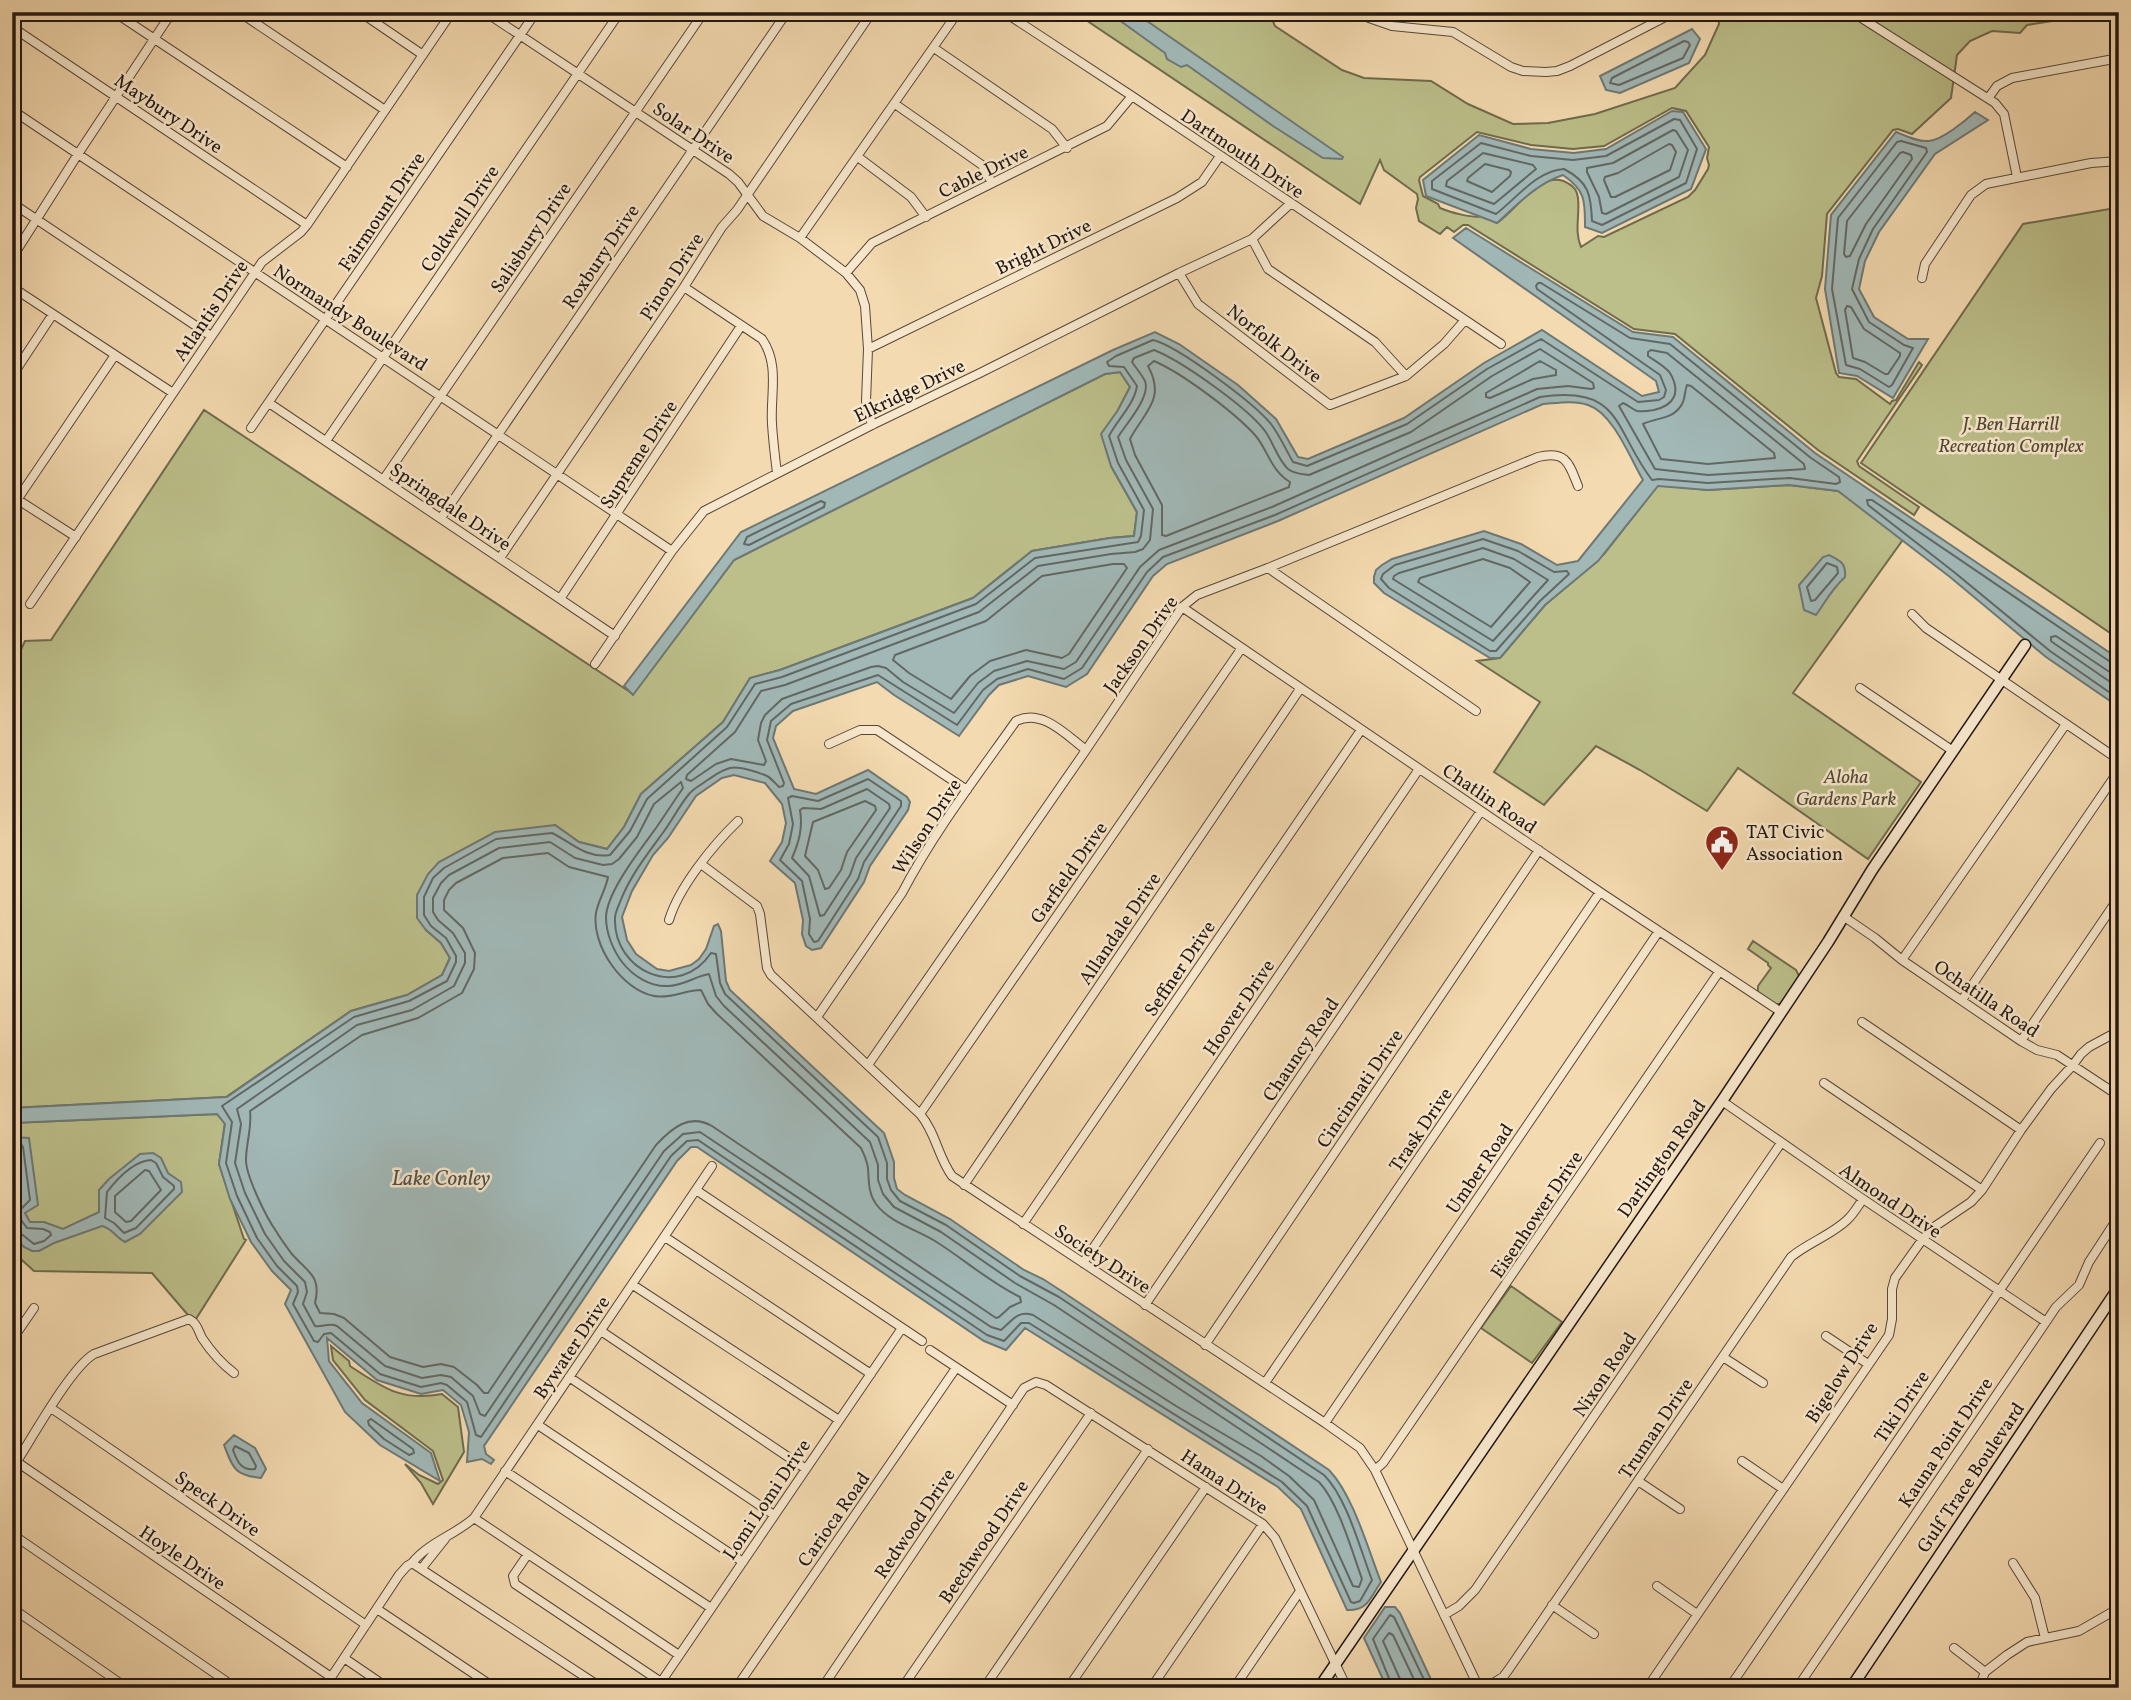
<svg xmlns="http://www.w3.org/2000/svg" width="2131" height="1700" font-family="Vollkorn,serif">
<rect width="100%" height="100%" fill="#f4dab0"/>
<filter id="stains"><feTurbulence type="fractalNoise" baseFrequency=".00286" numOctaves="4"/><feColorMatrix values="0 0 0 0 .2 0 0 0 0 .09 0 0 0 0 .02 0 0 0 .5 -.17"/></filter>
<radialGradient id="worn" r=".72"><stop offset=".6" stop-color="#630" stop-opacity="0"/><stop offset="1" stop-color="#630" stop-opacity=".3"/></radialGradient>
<path fill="#bcbf8a" stroke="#6f6b4e" stroke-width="2" fill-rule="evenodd" d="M1074 12H1269L1275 26 1342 70 1364 78 1431 81 1468 104 1513 124 1548 123 1595 114 1675 88 1705 55 1719 24 1718 12H2107L2027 25 2020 33 1992 31 1970 41 1957 55 1951 98 1912 134 1898 129 1893 130 1827 214 1822 276 1816 298 1836 373 1839 377 1856 379 1890 404 1892 401 1896 400 1919 362 1922 365 1857 461 1859 466 1919 507 1914 515 1818 450 1675 334 1634 329 1468 225H1463L1454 232 1447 227 1440 234 1419 221 1416 208 1418 199 1417 194 1384 170 1380 160 1360 204ZM1672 108 1686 111 1709 147 1707 158 1709 165 1708 169 1695 190 1688 197 1604 237 1598 236 1581 247C1574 231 1580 215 1578 198 1577 191 1575 187 1569 184 1543 166 1517 210 1497 223L1483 216C1474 219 1449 212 1440 208L1438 204 1423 196 1419 180 1420 177 1477 132 1531 145 1573 149 1604 146Z
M2115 208 2119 211V639L1861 463 2023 224Z
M1120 372 1130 387 1118 410 1111 466 1137 512 1134 536 1110 538 1032 551 973 598 780 670 750 678 723 722 641 794 624 827 607 849 579 842 555 825 426 930 441 943 450 958 442 975 407 995 351 1011 226 1097 12 1108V669L25 641 51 640 204 410 633 694 734 560 1105 374Z
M1658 485 1708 490 1789 485 1838 491 1907 534 1793 693 1921 782 1868 859 1738 768 1707 811 1640 770 1596 746 1544 805 1494 772 1540 702 1477 661 1500 658 1545 605 1604 554Z
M1753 941 1796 970 1799 976 1781 1004H1775L1758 992V986L1771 968 1768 965V963L1748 949Z
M217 1114 225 1123 219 1164 244 1239 246 1240 194 1322 152 1273 34 1271 12 1251V1123Z
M1511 1286 1562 1322 1532 1363 1481 1328Z
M331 1346 349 1361 350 1366C382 1387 401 1402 442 1394L458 1407 464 1452 433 1504 421 1483 405 1464 419 1475 438 1484 443 1480 433 1451 365 1400 333 1360Z"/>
<path fill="#a1b8b7" stroke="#6e7875" stroke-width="2" d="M1108 12H1134L1343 157 1342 159 1323 158 1273 126 1187 65 1181 67 1167 59 1165 53Z
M1692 29 1700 39 1689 63 1620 93 1606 90 1600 76Z
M1672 111 1683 112 1706 149 1691 189 1602 233 1585 227C1585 201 1586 191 1563 175 1536 184 1517 205 1497 223L1426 196 1423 180 1479 135 1531 149 1574 153 1606 149Z
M1975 112 1988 120 1935 154 1879 232 1865 261 1859 289 1874 317 1908 339H1928L1893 398 1857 376 1839 373 1825 289 1831 215 1896 132C1906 136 1918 142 1929 141 1942 140 1965 121 1975 112Z
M1466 228 1633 332 1673 337 1815 453 2119 659V707L2046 657 1950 577 1838 491 1789 485 1708 490 1658 486 1598 561 1545 605 1500 658H1490L1384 593 1374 583V577L1376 570 1382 565 1392 559 1484 531 1521 544 1557 565 1578 561 1643 480C1630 458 1613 413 1588 405 1574 400 1557 403 1543 404L1278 521 1167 564 1153 576 1087 674 1066 687 1028 676 999 685 989 695 959 736 894 695 877 682 793 711 776 726 773 738 794 789 816 794 868 770 907 797 910 802 908 810 870 866 864 882 821 948 812 950 806 946 802 934 803 920 795 883 770 861 782 842 786 823 782 804 765 783 734 775 722 778 696 796 668 838 653 855 632 891 622 917 627 940 636 954 657 969 669 971 691 965 699 959 706 949 714 926 718 924 721 931 726 981 730 990 884 1133 894 1162V1178L897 1189 905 1195 950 1219 1024 1270 1043 1279 1063 1292 1329 1470C1353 1495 1368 1549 1381 1582 1370 1598 1368 1611 1347 1610L1301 1509 1278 1487 1025 1328 1006 1350 984 1341 697 1147H691L677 1161 484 1446 486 1454 494 1460 491 1464 482 1459 467 1462 469 1432 461 1405 443 1390 421 1394 377 1380 327 1338 329 1361 362 1403 431 1453 440 1481 380 1445 345 1412 285 1304 291 1290 272 1271 251 1242 230 1199 219 1164 225 1124 217 1114 12 1123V1108L227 1097 351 1011 407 995 442 975 450 958 441 943 426 930 417 918V895L428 874 439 862 495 832 555 825 579 842 607 849 624 827 641 794 723 722 750 678 780 670 973 598 1032 551 1110 538 1134 536 1137 512 1111 466 1101 434 1118 410 1130 387 1120 372 1105 374 734 560 633 695 624 686 741 532 1113 350 1155 332 1179 344 1238 385 1276 419 1298 457 1308 459 1404 418 1484 363 1542 330 1642 396 1659 392 1656 381 1453 238Z
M1829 555C1841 561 1846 563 1845 577 1831 590 1826 601 1816 615L1804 610 1799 585 1823 557Z
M12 1137 29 1138 38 1205 25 1213 30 1222H44L63 1229 99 1212V1190L109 1179 140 1154 153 1153 161 1158 168 1173 181 1182 182 1192 140 1234 125 1242C115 1237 112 1228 102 1226L54 1243 39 1251H32L24 1247 16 1239 12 1226Z
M234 1435 255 1448 266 1469 261 1478C234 1475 233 1468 224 1445Z
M1385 1607H1395L1400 1613 1435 1688H1387L1364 1638Z"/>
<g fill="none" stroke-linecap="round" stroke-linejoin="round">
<path stroke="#626864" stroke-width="2" d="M1684 41 1688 42 1690 45 1683 58 1619 85 1610 83 1612 78Z
M1674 119 1680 120 1697 149 1686 183 1602 225 1592 221C1591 195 1589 182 1564 169 1536 171 1517 198 1496 214L1432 189V181L1481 143 1531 156 1573 160 1606 156Z
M1673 130 1676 131 1688 150 1679 177 1606 214 1602 213 1599 197 1587 172V168L1613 163Z
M1901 141 1926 148 1927 152 1873 229 1859 259 1852 289 1869 322 1904 345 1913 348 1892 385 1889 387 1860 369 1846 365 1832 289 1838 218 1897 142Z
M1669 144 1672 145 1676 152 1670 170 1615 197H1611L1604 180 1605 177 1618 173Z
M1903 152 1911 155 1912 159 1866 224 1850 256 1846 257 1844 254 1847 221 1900 153Z
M1483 153 1533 165 1536 169 1494 204 1446 186 1447 181Z
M1485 164 1509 170 1511 172 1510 176 1492 192 1467 181 1468 178Z
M1538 283H1541L1630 338 1670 344 1811 458 1839 477 1840 482 1836 484 1790 478 1708 483 1659 479 1652 480C1613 429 1623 385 1540 397L1275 515 1163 557 1147 572 1082 668 1064 679 1028 669 997 679 983 690 957 725 878 675 791 704 771 721 767 740 784 783 783 786 779 787C775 783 771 778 767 776 758 772 739 766 730 768 721 770 714 776 706 781 701 785 694 788 689 794 679 806 672 821 662 834 646 856 630 876 620 902 618 907 615 913 615 918 613 971 679 1001 711 953L716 954 720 983 725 994 878 1137 887 1163V1179L891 1190 900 1201 946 1225 1020 1276 1059 1297 1324 1475C1347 1498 1360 1549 1372 1580L1360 1601 1354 1603 1351 1602 1307 1506 1282 1482 1029 1323H1021L1004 1341 987 1335 698 1140 687 1141 671 1156 481 1437 476 1435 467 1402 447 1385 441 1383 421 1387 380 1374 331 1333 324 1334 318 1342 314 1341 293 1304 298 1292 297 1286 277 1266 257 1238 237 1196 226 1163 232 1122 222 1106 354 1017 409 1001 447 981 456 962V956L446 938 431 926 424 915V897L433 878 444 868 496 839 552 833C571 842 586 859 610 855L630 831 647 799 727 727 755 684 782 677 976 604 1035 558 1138 542 1141 536 1144 510 1118 463 1109 436C1117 420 1134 405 1137 386L1124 367 1109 366 1107 362 1116 356 1153 340C1178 346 1255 404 1271 424 1280 436 1286 450 1293 462L1307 466 1407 424 1487 369 1541 339 1638 402 1659 400 1664 397 1666 390 1660 375 1537 289 1536 286Z
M1847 306 1851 307 1864 329 1900 353V356L1888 374H1885L1865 362 1853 358 1845 310Z
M1540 349 1593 383 1594 388 1591 389 1568 386 1537 389 1272 507 1159 550 1140 567 1076 662 1064 669 1027 661 994 671 978 683 954 713 903 682 886 668 878 666 871 667 782 699 765 715 761 723 758 740 766 761 764 765 731 759 716 764 691 781 686 779 687 775 735 732 761 691 785 685 979 612 1038 566 1111 554 1135 552 1143 549 1150 540 1153 509 1126 460 1118 437C1126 424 1151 397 1145 381 1142 375 1136 368 1132 362L1134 358 1154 350C1182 361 1248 408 1265 431 1273 442 1278 460 1288 469 1294 474 1302 474 1309 475L1411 432 1492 376Z
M1651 350 1667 353 1804 464 1805 469 1708 475 1655 469 1619 406 1623 403C1628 405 1632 409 1637 411 1643 412 1648 411 1654 410 1675 405 1681 392 1670 373 1665 366 1655 361 1648 356V352Z
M1154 361C1182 373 1234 412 1255 435 1268 450 1271 471 1290 482L1289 487 1166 536 1162 535V505L1135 455 1130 439C1145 411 1166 399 1148 366Z
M1540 361 1556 370V375L1533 379 1490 398 1486 397V393Z
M1687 385 1691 386 1774 453 1775 458 1708 464 1661 459 1643 424C1657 417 1675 420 1683 402 1685 397 1685 390 1687 385Z
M821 501 825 503 824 507 749 545 744 544 747 537Z
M1483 539 1518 551 1554 572 1567 571 1569 574 1540 601 1496 651H1490L1389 588 1381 579 1383 574 1395 565Z
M1483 548 1514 559 1548 580 1493 641 1393 579 1394 576 1399 573Z
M1483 559 1510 568 1530 582 1491 627 1418 582 1420 578Z
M1827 563 1837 567 1838 573 1815 600 1811 601 1807 587Z
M1113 564H1124L1127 568 1069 654 1062 658 1026 650 990 661 970 676 951 699 909 673 893 660 895 655 986 621 1042 576Z
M2119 665 2112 663 1872 500H1867L1868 505 1954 572 2050 651 2119 699
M2119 674 2108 671 2056 636 2051 637V641L2055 644 2119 688
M868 779 901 801V806L864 862 858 879 818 941 814 942 809 934 810 919 802 881 780 860 789 844 793 824 788 798 792 796 818 801Z
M681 782 683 788C674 801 665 815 656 828 641 849 607 891 606 917 606 933 613 950 622 962 633 976 650 987 668 986 683 986 696 976 709 974L716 996 724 1006 870 1142 878 1165V1180L883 1194 894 1207 941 1232 1015 1283 1054 1305 1319 1482C1338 1502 1352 1551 1362 1579L1359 1587 1353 1586 1314 1500 1289 1476 1261 1456 1176 1406 1033 1315C1017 1310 1012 1321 1001 1330L991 1327 700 1132 683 1134 664 1151 485 1416 480 1414 473 1396 451 1377 441 1375 422 1378 385 1366 337 1326C329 1322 321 1328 315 1326L303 1304 307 1292 305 1282 284 1261 265 1234 245 1193 235 1163 241 1124 237 1109 357 1025 412 1010 454 986 465 963V953L453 933 438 920 433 912V898L441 883 449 875 499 848 550 842 575 858 603 865 612 864 619 859 637 837 654 804Z
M867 789 889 804 890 808 856 858 850 875 824 915 820 916 809 876 792 858C799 842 803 828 800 810L803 808 821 809Z
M865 801 875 806 876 810 847 852 841 870 829 888 825 889 818 870 805 856 813 822Z
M548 853 569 867 608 877C606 889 598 901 596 913 591 945 622 990 654 996 672 999 685 990 701 990L708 1004 717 1014 861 1148C864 1154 867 1161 868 1168 869 1181 868 1193 876 1204 890 1223 916 1229 935 1241 964 1259 989 1282 1020 1297L1021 1302 1010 1307 999 1317 996 1318 712 1126C689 1113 672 1128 656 1145L488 1393H484L477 1385 454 1367 441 1364 423 1367 390 1357 344 1318 334 1314 320 1313 315 1303C322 1275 307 1272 291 1253 286 1246 280 1238 276 1231 266 1217 246 1176 246 1160 246 1143 252 1129 250 1111L362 1035 418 1018 462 993 474 969 475 953 463 928 444 910V900L449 890 456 883 503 858Z
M12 1144H21L23 1147 30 1200 20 1210 19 1217 27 1228 43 1229 50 1232 51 1235 44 1241 34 1244 19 1232 12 1231
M151 1160 156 1163 163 1177 174 1186V1189L136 1228 124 1233 114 1223 105 1218 107 1192C117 1179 134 1161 151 1160Z
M145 1170 149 1171 161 1190 131 1221 126 1222 115 1212V1196Z
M371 1419 413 1449 414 1453 409 1455 384 1439 369 1425 368 1421Z
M235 1446 249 1453 256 1466 255 1469C241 1471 237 1461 233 1450Z
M1393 1688 1373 1639 1390 1615 1394 1617 1428 1688
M1402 1688 1400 1679 1383 1641 1389 1633 1393 1635 1418 1688"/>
<g stroke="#564839" stroke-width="10">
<path id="street" d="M114 12 347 167
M239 12 385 110
M360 12 423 55
M485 12 729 174 738 182 763 216 800 238 846 273 860 290 865 306 868 349 866 401 872 425
M1004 12 1132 96 1501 344
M1360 12 1369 18 1392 26 1453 32 1511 67 1523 71 1546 72 1557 71 1570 66 1675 12
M1852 12 1995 103 2004 114 2017 177
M12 27 307 225
M934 48 1052 129 1067 148
M1989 97 1997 86 2012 78 2119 58
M895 104 982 165 992 183
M12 110 672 551
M858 157 911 197 926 217
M12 203 211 336
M800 238 958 12
M1252 239 1268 269 1375 342 1406 376
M12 258 78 154 172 12
M846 273 872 243 1107 126 1132 96
M1179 273 1198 304 1330 405 1406 376 1444 344 1465 320
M1922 278 1925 264 1971 195 1986 184 2091 163 2119 161
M12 287 173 393
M684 287 762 339C780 365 770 395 772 424 773 440 775 457 777 473
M868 349 1177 198 1202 182 1220 156
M12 376 53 314
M269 403 615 636
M251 428 536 12
M326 441 620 12
M383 480 704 12
M12 496 76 537
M17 500 115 355
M441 518 787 12
M500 558 684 287 722 227 737 210 872 12
M1268 568 1476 711
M560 599 741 326
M30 604 262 262 301 232 307 225 452 12
M1182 607 1600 892 1781 1012
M1912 614 1926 628 2119 760
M595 664 672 551 704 511 872 425 980 373 1179 273 1252 239 1290 204
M1860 688 1953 751
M829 744 860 730H877L967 790
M701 864 757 906 760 914 767 968 771 975 920 1114C936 1133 938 1157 952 1176L1325 1423 1360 1448 1375 1470 1479 1688
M1843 916 1875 938 1902 960 2021 1041 2037 1050 2057 1055 2119 1096
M669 920C679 887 713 845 738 821
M1902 960 2066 724
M1962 1000 2119 770
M817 1017 902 893C934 832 977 776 1016 721 1042 708 1066 735 1086 750
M1862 1022 2021 1130
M2021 1041 2119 897
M868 1065 1086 750 1182 607 1197 595 1268 568 1538 457C1566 450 1569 463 1578 486
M1824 1083 1982 1190
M1722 1101 1863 1199 2046 1322
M920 1114 1241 649
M964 1185 1300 689
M696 1190 922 1341
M1023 1224 1361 730
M665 1237 871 1374
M1083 1263 1419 769
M633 1285 839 1420
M1145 1305 1481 811
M601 1331 806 1469
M1826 1336 1868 1364
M12 1340 34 1308
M1205 1345 1539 850
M930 1350 1013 1405
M1723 1357 1763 1383
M569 1377 774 1515
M1265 1383 1600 892
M51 1408 366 1625
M1325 1423 1659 931
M538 1425 743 1562
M1742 1461 1783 1489
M17 1462 331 1677
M12 1469C30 1442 70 1368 94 1354L189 1319C197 1323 198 1330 202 1338 210 1350 222 1364 234 1373
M1375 1470 1383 1463 1719 972
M505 1471 711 1608
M1638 1481 1680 1509
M474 1518 679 1655
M12 1534 236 1688
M528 1554 513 1576 515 1584 661 1682
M412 1563C429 1542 455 1535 474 1518L712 1166
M2013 1563 2035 1598 2045 1638
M422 1568 445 1539
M1657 1586 1697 1614
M1552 1605 1594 1634
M12 1608 127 1688
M377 1609 495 1688
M1444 1615 1459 1606 1475 1590 1781 1143
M1954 1648 1985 1672
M344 1658 388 1688
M324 1688 399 1575 407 1566 412 1563 602 1688
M657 1688 902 1328
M736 1688 956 1368
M822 1688 1024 1388 1036 1382 1046 1385 1263 1524 1275 1538 1347 1688
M902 1688 1091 1413
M984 1688 1148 1449
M1068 1688 1206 1487
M1151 1688 1263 1524
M1234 1688 1300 1591
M1485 1688 1503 1677 1509 1669 1791 1257C1809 1242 1834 1234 1849 1218 1854 1213 1858 1206 1863 1199
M1647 1688 1889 1335 1892 1319V1289L1895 1278 1922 1240 1934 1227 1971 1202 1982 1190 2021 1130 2051 1089 2073 1065 2081 1054 2089 1047 2113 1034 2119 1027
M1729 1688 2100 1143
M1797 1688 2046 1322 2056 1307 2079 1285 2089 1262 2119 1216
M1979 1688 1985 1672 2007 1655 2027 1642 2079 1631 2119 1608"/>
</g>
<g stroke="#221711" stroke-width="13">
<path id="secondary" d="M1319 1688 1722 1101 1828 942 1872 870 2025 645
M1851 1688 2119 1287"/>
</g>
<use href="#street" stroke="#f8e7cc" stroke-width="8"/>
<use href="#secondary" stroke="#f8e7cc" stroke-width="10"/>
</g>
<defs>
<g id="civic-pin" transform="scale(1.75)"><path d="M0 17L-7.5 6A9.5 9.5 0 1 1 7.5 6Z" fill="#8f2418" stroke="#f8e7cc"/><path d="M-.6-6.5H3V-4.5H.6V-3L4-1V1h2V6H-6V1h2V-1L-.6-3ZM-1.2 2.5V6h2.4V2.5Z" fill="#fff"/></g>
</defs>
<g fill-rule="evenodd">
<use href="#civic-pin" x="1722" y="842"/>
</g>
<g text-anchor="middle" stroke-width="5" stroke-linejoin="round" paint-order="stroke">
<g font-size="19" fill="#221711" stroke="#f8e7cc">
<text transform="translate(169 113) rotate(34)" y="7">Maybury Drive</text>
<text transform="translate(694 132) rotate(34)" y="7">Solar Drive</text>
<text transform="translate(1243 153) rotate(34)" y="7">Dartmouth Drive</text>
<text transform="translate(983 171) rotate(-26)" y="7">Cable Drive</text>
<text transform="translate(381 211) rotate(-56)" y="7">Fairmount Drive</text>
<text transform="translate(459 218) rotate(-56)" y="7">Coldwell Drive</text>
<text transform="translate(530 237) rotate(-56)" y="7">Salisbury Drive</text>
<text transform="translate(1043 246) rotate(-26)" y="7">Bright Drive</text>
<text transform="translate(600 256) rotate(-56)" y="7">Roxbury Drive</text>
<text transform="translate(671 276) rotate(-57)" y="7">Pinon Drive</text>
<text transform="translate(210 310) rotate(-56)" y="7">Atlantis Drive</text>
<text transform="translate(351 317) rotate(33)" y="7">Normandy Boulevard</text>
<text transform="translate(1275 343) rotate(38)" y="7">Norfolk Drive</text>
<text transform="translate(909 390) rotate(-26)" y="7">Elkridge Drive</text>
<text transform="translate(638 454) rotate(-57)" y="7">Supreme Drive</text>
<text transform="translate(451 506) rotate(34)" y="7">Springdale Drive</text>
<text transform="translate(1140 644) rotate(-55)" y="7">Jackson Drive</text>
<text transform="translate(1490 798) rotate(34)" y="7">Chatlin Road</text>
<text transform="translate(926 826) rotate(-57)" y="7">Wilson Drive</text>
<text transform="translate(1068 872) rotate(-55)" y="7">Garfield Drive</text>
<text transform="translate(1119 928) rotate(-56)" y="7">Allandale Drive</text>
<text transform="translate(1179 968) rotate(-56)" y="7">Seffner Drive</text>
<text transform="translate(1987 998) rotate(34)" y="7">Ochatilla Road</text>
<text transform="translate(1238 1007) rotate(-56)" y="7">Hoover Drive</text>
<text transform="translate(1300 1049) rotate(-56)" y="7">Chauncy Road</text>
<text transform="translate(1359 1088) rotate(-56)" y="7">Cincinnati Drive</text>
<text transform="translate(1420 1129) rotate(-56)" y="7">Trask Drive</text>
<text transform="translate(1661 1158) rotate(-55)" y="7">Darlington Road</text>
<text transform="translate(1479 1168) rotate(-56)" y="7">Umber Road</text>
<text transform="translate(1891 1200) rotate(34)" y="7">Almond Drive</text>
<text transform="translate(1536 1214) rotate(-56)" y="7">Eisenhower Drive</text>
<text transform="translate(1103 1258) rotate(33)" y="7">Society Drive</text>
<text transform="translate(571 1347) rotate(-56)" y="7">Bywater Drive</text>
<text transform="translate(1841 1372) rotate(-57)" y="7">Bigelow Drive</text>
<text transform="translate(1604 1374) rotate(-56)" y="7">Nixon Road</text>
<text transform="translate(1901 1406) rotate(-56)" y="7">Tiki Drive</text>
<text transform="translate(1655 1428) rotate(-56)" y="7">Truman Drive</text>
<text transform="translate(1945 1442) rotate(-56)" y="7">Kauna Point Drive</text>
<text transform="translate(1970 1477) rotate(-56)" y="7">Gulf Trace Boulevard</text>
<text transform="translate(1225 1481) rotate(34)" y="7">Hama Drive</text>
<text transform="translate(766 1499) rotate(-56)" y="7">Lomi Lomi Drive</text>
<text transform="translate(218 1503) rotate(35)" y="7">Speck Drive</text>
<text transform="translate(833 1519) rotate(-55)" y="7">Carioca Road</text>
<text transform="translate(914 1523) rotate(-56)" y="7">Redwood Drive</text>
<text transform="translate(983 1541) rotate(-56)" y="7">Beechwood Drive</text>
<text transform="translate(183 1557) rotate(34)" y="7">Hoyle Drive</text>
</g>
<g font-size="19" font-style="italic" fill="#504935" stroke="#f8e7cc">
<text x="2011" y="430">J. Ben Harrill<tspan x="2011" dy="22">Recreation Complex</tspan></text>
<text x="1846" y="783">Aloha<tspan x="1846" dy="22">Gardens Park</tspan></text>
</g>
<g font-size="19" fill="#221711" stroke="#f8e7cc" text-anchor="start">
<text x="1746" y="838">TAT Civic<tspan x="1746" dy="22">Association</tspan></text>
</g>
<g font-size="21" font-style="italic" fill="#4e4f4b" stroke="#f8e7cc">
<text x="441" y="1185">Lake Conley</text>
</g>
</g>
<rect width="2131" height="1700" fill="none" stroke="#f4dab0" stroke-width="42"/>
<rect x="14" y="14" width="2103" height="1672" fill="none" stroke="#221711" stroke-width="3.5"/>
<rect x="21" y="21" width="2089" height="1658" fill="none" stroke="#221711" stroke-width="2"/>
<rect width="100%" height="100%" filter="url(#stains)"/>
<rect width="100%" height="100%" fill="url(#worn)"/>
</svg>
